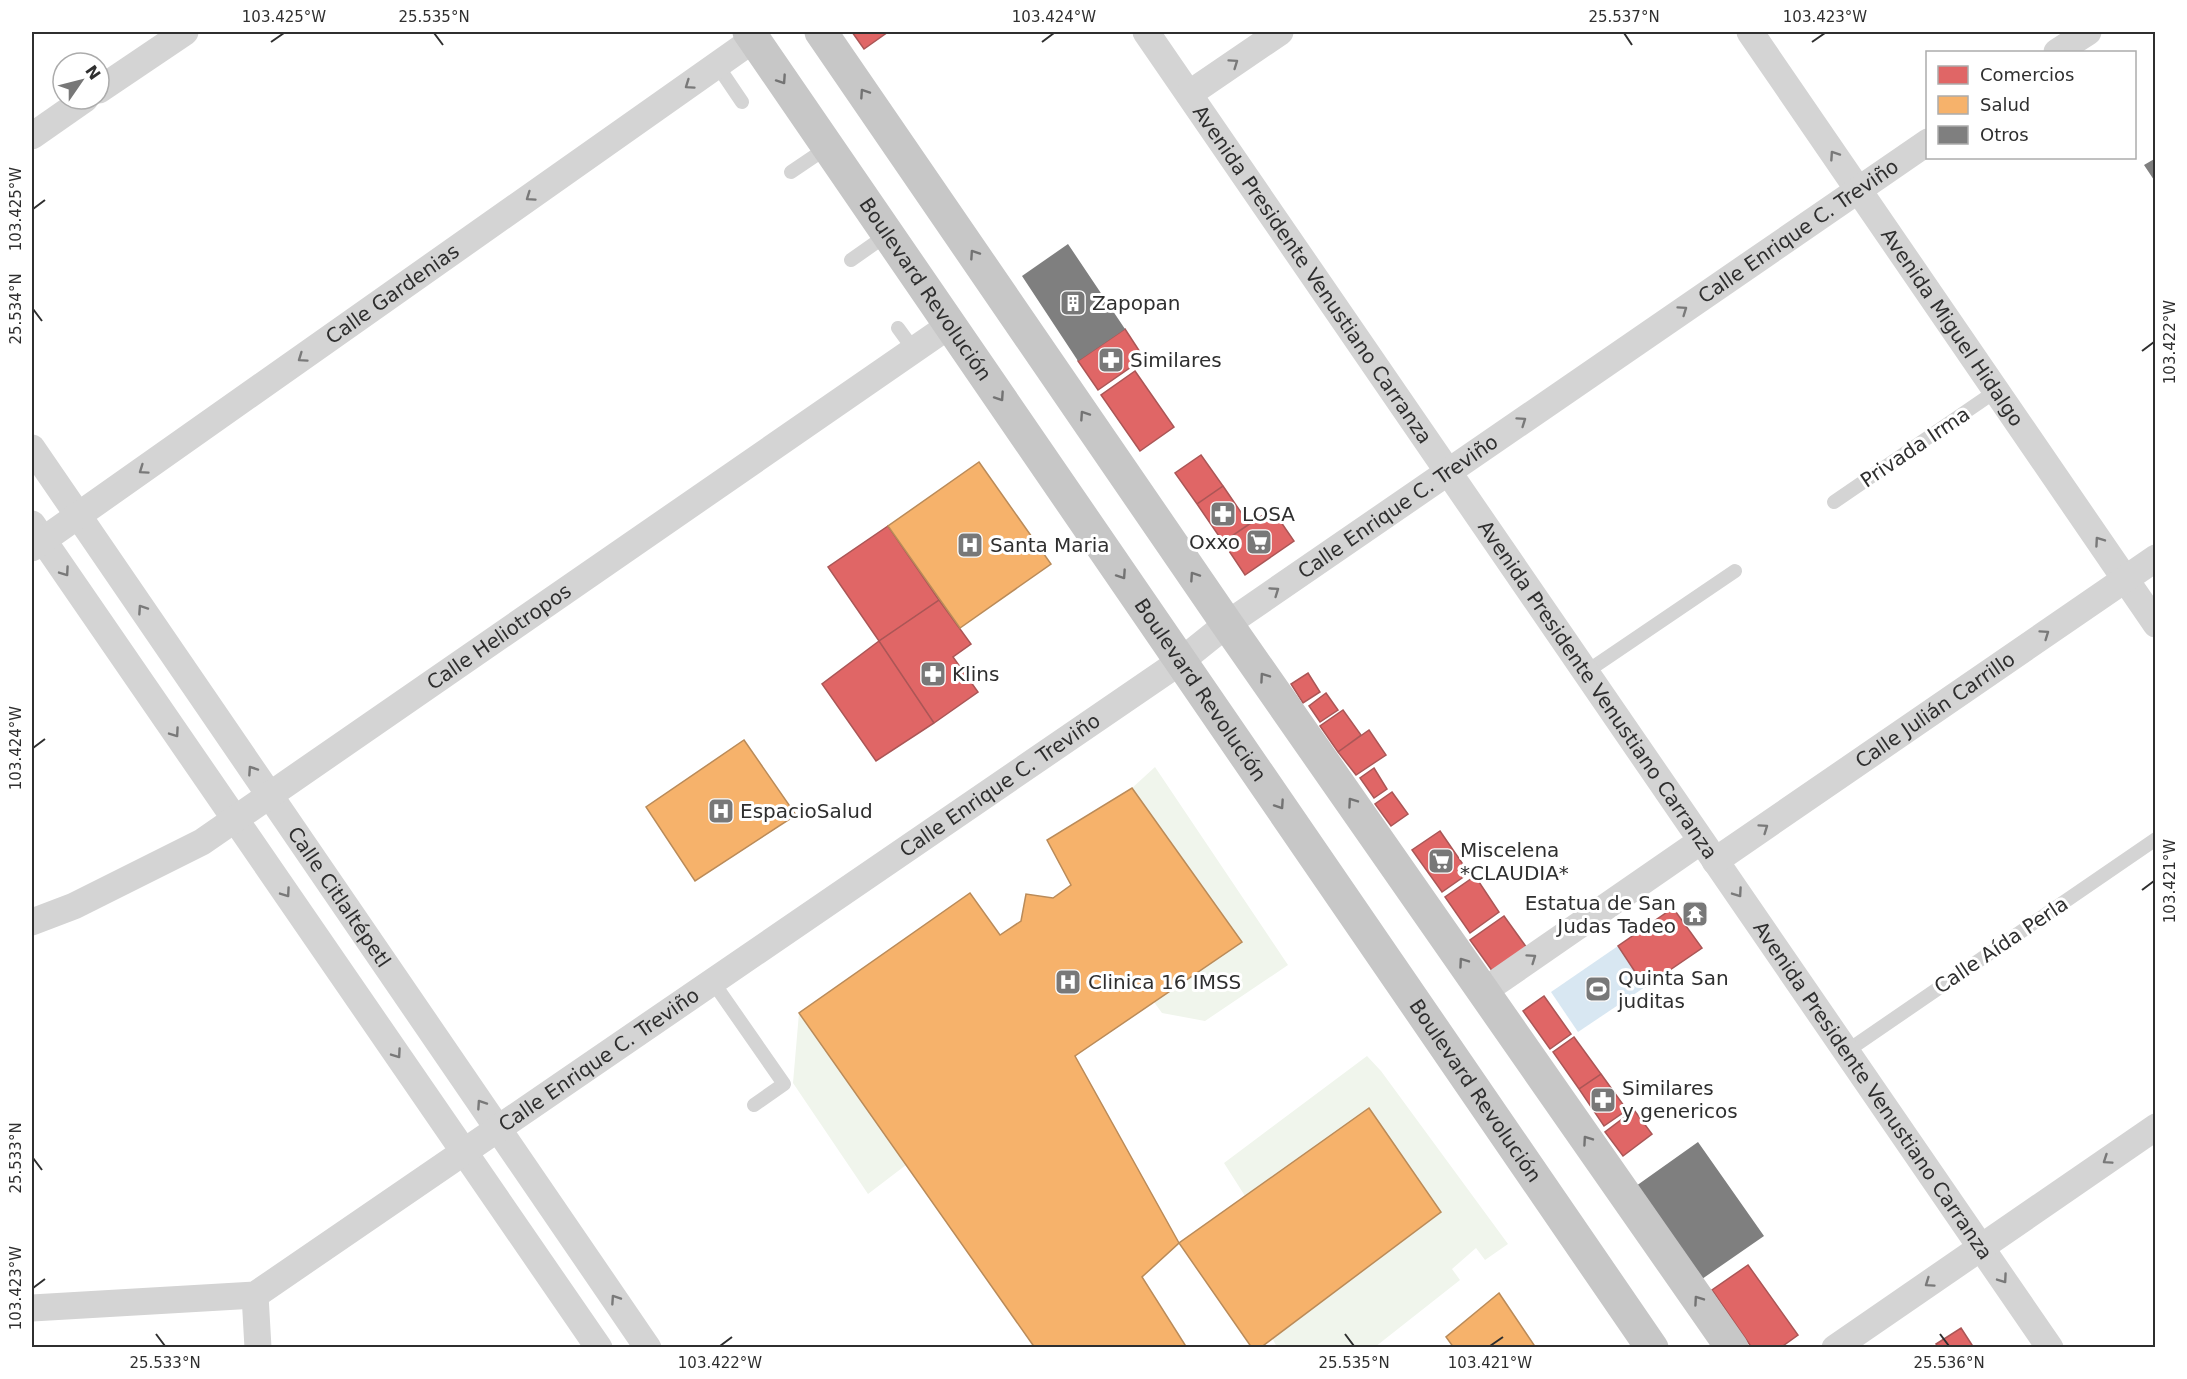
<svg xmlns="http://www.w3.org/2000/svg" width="2187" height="1379" font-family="'DejaVu Sans',sans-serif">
<rect width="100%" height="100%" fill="#fff"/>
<path fill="#f0f5ec" d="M1155 767 1288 965 1205 1021 1162 1013 1154 1002 1242 942 1132 788Z
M799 1013 906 1165 868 1194 793 1083Z
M1367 1056 1381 1071 1508 1244 1485 1260 1476 1248 1452 1269 1460 1280 1375 1347H1277L1272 1338 1441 1212 1369 1108 1245 1196 1224 1163Z"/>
<path fill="#d8e7f2" d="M1618 946 1645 987 1578 1032 1551 992Z"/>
<path fill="#e06666" stroke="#ab5656" stroke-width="1.5" d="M852 32H888L864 49Z
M1125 329 1144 358 1098 390 1078 361Z
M1135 371 1174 427 1140 451 1101 395Z
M1201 455 1223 486 1197 504 1175 473Z
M1223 486 1249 524 1223 542 1197 504Z
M1272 509 1294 541 1245 575 1223 542Z
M888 526 939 600 879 641 828 567Z
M939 600 971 644 953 657 978 692 934 723 879 641Z
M879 641 934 723 876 761 822 684Z
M1308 673 1320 692 1303 703 1291 684Z
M1326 693 1338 710 1320 722 1309 706Z
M1343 710 1361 735 1338 752 1320 726Z
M1369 730 1386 755 1356 775 1338 752Z
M1374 768 1387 789 1374 798 1360 778Z
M1392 792 1408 814 1391 826 1375 804Z
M1440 831 1469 873 1442 892 1412 850Z
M1475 876 1499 912 1470 933 1445 897Z
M1673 908 1702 948 1645 987 1618 946Z
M1504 916 1532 955 1498 979 1470 940Z
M1544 996 1571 1034 1550 1049 1523 1011Z
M1574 1037 1601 1074 1579 1089 1553 1052Z
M1601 1074 1627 1110 1604 1126 1579 1089Z
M1634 1110 1652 1134 1623 1156 1605 1132Z
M1748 1265 1798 1335 1780 1348H1752L1712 1290Z
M1961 1328 1974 1348H1939L1936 1344Z"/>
<path fill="#f6b26b" stroke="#ba8b59" stroke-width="1.5" d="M979 462 1051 564 960 628 888 526Z
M744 740 796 815 695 881 646 807Z
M1132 788 1242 942 1075 1056 1179 1243 1142 1277 1187 1348H1035L799 1013 970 893 1000 935 1021 921 1026 894 1053 898 1071 885 1047 840Z
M1369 1108 1441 1212 1260 1348H1252L1179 1243Z
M1499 1293 1536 1348H1454L1446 1337Z"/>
<path fill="#7f7f7f" d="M2156 158V183L2144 165Z
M1068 244 1125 329 1078 361 1022 276Z
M1698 1142 1764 1236 1702 1279 1636 1186Z"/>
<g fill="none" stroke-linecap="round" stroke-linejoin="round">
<path stroke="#d4d4d4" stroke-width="14" d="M717 65 742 102
M791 172 828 147
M851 260 888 234
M898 328 914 350
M1834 502 1996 391
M1586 672 1735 571
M713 982 784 1084 754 1105
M1847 1051 2156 839"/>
<g stroke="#d4d4d4" stroke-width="27">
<path id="s1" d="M1146 32 2050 1348"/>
<path id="s2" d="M1750 32 2156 624"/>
<path d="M2057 52 2088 32"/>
<path d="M99 90 185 32"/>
<path d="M1189 94 1280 32"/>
<path d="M32 136 85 99"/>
<path id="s3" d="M32 448 648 1348"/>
<path d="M32 524 599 1348"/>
<path id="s4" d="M32 548 754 39"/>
<path id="s5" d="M1715 861 2156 558"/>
<path id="s6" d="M32 922 74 906 202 842 950 325"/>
<path d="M1484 991 1701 841"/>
<path d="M255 1295 258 1348"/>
<path id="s7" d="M32 1308 255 1295 1181 661 1227 624 1928 142"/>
<path d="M1835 1348 2156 1127"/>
</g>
<g stroke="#c7c7c7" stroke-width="33">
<path id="s8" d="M749 32 1652 1348"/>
<path d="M821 32 1227 624 1732 1348"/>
</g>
</g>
<defs><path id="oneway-chevron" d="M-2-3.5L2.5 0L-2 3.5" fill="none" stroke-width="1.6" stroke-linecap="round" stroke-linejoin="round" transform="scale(1.5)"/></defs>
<g stroke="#797979">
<use href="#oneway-chevron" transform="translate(1234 63) rotate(-35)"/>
<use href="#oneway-chevron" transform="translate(689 85) rotate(145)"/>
<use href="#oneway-chevron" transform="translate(1834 155) rotate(-124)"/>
<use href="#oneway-chevron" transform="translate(530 197) rotate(145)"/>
<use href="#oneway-chevron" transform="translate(1683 310) rotate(-35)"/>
<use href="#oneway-chevron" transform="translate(302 358) rotate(145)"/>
<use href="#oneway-chevron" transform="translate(1522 421) rotate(-35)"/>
<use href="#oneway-chevron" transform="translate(143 470) rotate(145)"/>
<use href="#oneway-chevron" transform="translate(2099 541) rotate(-125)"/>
<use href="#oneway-chevron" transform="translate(65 572) rotate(55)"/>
<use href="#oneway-chevron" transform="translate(1275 591) rotate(-35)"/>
<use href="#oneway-chevron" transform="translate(142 609) rotate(-124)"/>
<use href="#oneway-chevron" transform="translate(2045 634) rotate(-35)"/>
<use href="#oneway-chevron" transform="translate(175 733) rotate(55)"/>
<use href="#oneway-chevron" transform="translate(252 770) rotate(-124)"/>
<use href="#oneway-chevron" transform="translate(1764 828) rotate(-35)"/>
<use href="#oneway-chevron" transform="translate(286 893) rotate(55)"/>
<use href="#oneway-chevron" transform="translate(1738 893) rotate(55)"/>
<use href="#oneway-chevron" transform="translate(1532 958) rotate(-35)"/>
<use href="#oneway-chevron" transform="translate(397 1054) rotate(55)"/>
<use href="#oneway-chevron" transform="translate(481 1104) rotate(-124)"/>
<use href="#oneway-chevron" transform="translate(2107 1160) rotate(146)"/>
<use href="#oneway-chevron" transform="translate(2003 1279) rotate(55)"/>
<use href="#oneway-chevron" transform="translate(1929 1283) rotate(145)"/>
<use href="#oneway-chevron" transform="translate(615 1299) rotate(-124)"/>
</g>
<g stroke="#737373">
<use href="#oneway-chevron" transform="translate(782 80) rotate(56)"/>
<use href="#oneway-chevron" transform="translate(864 93) rotate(-124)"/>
<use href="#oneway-chevron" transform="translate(974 254) rotate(-124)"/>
<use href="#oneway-chevron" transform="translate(1000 397) rotate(56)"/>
<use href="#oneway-chevron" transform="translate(1084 415) rotate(-124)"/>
<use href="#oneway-chevron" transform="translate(1122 575) rotate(56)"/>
<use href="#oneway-chevron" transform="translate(1194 576) rotate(-124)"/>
<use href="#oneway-chevron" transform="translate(1264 677) rotate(-125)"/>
<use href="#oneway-chevron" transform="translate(1352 802) rotate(-125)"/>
<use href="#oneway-chevron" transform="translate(1280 805) rotate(56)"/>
<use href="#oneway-chevron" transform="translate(1463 962) rotate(-125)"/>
<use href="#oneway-chevron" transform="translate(1587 1140) rotate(-125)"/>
<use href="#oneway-chevron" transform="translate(1698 1300) rotate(-125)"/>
</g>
<path fill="none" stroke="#2f2f2f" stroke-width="2" d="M434 33 443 45M1624 33 1632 45M271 42 284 33M1042 42 1054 33M1812 42 1825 33M33 209 45 200M33 309 42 321M2142 351 2154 342M33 748 45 739M2142 890 2154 881M33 1158 42 1170M33 1288 45 1279M156 1334 165 1346M1345 1334 1354 1346M1940 1334 1949 1346M720 1346 732 1337M1490 1346 1503 1337"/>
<defs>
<g id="building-square" transform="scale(1.35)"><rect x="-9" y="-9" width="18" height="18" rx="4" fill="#787878" stroke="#fff"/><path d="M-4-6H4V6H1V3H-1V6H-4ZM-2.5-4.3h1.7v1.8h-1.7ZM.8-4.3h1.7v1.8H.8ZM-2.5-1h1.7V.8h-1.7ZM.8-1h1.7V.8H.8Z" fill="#fff"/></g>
<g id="pharmacy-square" transform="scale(1.35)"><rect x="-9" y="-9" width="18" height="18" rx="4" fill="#787878" stroke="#fff"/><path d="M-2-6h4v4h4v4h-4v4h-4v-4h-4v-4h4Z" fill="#fff"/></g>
<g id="supermarket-square" transform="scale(1.35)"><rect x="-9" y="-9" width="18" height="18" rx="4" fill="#787878" stroke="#fff"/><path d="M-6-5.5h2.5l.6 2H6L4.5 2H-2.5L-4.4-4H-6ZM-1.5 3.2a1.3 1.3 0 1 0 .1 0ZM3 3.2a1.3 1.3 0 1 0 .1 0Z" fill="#fff"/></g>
<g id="hospital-square" transform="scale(1.35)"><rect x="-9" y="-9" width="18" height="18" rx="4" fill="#787878" stroke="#fff"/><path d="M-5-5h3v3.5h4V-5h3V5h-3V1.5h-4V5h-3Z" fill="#fff"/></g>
<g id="temple-square" transform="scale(1.35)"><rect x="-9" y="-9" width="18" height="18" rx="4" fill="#787878" stroke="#fff"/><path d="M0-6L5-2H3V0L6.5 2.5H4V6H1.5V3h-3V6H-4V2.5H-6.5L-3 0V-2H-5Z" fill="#fff"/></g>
<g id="stadium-square" transform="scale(1.35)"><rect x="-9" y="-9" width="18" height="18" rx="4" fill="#787878" stroke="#fff"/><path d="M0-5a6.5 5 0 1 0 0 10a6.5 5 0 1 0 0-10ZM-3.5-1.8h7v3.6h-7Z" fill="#fff"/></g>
</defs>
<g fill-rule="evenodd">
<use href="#building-square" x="1073" y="303"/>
<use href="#pharmacy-square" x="1111" y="360"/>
<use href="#pharmacy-square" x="1223" y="514"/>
<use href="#supermarket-square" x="1259" y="542"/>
<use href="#hospital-square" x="970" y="545"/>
<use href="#pharmacy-square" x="933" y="674"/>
<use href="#hospital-square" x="721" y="811"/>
<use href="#supermarket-square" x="1441" y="861"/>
<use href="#temple-square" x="1695" y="914"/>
<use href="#hospital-square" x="1068" y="982"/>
<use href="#stadium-square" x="1598" y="989"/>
<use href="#pharmacy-square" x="1603" y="1100"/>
</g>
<g text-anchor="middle" stroke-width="6" stroke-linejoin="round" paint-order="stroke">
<g font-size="20" fill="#2f2f2f" stroke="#fff">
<text dy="7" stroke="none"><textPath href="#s7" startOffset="2098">Calle Enrique C. Treviño</textPath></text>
<text dy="7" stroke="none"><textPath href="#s1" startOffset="294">Avenida Presidente Venustiano Carranza</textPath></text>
<text dy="7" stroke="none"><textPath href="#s8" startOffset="312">Boulevard Revolución</textPath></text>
<text dy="7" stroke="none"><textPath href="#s4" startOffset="441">Calle Gardenias</textPath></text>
<text dy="7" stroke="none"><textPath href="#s2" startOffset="358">Avenida Miguel Hidalgo</textPath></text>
<text transform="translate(1915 447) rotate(-34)" y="7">Privada Irma</text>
<text dy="7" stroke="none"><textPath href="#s7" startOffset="1612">Calle Enrique C. Treviño</textPath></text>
<text dy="7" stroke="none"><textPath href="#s6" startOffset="549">Calle Heliotropos</textPath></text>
<text dy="7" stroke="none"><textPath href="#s8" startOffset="798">Boulevard Revolución</textPath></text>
<text dy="7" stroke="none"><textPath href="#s1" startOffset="798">Avenida Presidente Venustiano Carranza</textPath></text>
<text dy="7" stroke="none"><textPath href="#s5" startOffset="267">Calle Julián Carrillo</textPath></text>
<text dy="7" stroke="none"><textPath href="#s7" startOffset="1126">Calle Enrique C. Treviño</textPath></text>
<text dy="7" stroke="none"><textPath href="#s3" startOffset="544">Calle Citlaltépetl</textPath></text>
<text transform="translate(2001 945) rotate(-34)" y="7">Calle Aída Perla</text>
<text dy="7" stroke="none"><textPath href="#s7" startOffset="640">Calle Enrique C. Treviño</textPath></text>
<text dy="7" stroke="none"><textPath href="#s8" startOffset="1284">Boulevard Revolución</textPath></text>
<text dy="7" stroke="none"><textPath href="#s1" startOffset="1284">Avenida Presidente Venustiano Carranza</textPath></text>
</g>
<g font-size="20" fill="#2f2f2f" stroke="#fff" text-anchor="start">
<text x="1092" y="310">Zapopan</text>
<text x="1130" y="367">Similares</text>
<text x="1242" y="521">LOSA</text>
<text x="1240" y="549" text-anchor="end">Oxxo</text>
<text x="990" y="552">Santa Maria</text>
<text x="952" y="681">Klins</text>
<text x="740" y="818">EspacioSalud</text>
<text x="1460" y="857">Miscelena<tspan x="1460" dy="23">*CLAUDIA*</tspan></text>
<text x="1676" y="910" text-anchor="end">Estatua de San<tspan x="1676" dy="23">Judas Tadeo</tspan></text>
<text x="1618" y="985">Quinta San<tspan x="1618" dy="23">juditas</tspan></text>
<text x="1088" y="989">Clinica 16 IMSS</text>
<text x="1622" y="1095">Similares<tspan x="1622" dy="23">y genericos</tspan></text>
</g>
</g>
<rect width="2187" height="1379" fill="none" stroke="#ffffff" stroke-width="66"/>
<rect x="1926" y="51" width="210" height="108" fill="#ffffff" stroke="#acacac" stroke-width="1.5"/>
<rect x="1938" y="66" width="30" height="18" fill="#e06666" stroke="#acacac" stroke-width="1.5"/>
<text x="1980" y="81" font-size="18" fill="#2f2f2f">Comercios</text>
<rect x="1938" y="96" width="30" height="18" fill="#f6b26b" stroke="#acacac" stroke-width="1.5"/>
<text x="1980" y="111" font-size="18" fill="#2f2f2f">Salud</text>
<rect x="1938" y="126" width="30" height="18" fill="#7f7f7f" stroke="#acacac" stroke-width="1.5"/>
<text x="1980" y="141" font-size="18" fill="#2f2f2f">Otros</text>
<g transform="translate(81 81) rotate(55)"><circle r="28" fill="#ffffff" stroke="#acacac" stroke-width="1.5"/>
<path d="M0-4.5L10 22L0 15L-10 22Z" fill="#787878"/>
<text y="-9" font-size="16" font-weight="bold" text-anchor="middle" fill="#2f2f2f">N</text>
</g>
<rect x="33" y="33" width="2121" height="1313" fill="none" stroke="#2f2f2f" stroke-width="2"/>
<g font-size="15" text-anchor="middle" fill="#2f2f2f">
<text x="284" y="22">103.425°W</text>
<text x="434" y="22">25.535°N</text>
<text x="1054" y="22">103.424°W</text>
<text x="1624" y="22">25.537°N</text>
<text x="1825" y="22">103.423°W</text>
<text transform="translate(16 209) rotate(-90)" y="5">103.425°W</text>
<text transform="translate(16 309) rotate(-90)" y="5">25.534°N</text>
<text transform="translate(2170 342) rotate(-90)" y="5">103.422°W</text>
<text transform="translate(16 748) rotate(-90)" y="5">103.424°W</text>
<text transform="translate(2170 881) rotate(-90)" y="5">103.421°W</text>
<text transform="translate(16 1158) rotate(-90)" y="5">25.533°N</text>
<text transform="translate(16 1288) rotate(-90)" y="5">103.423°W</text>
<text x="165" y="1368">25.533°N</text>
<text x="720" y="1368">103.422°W</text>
<text x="1354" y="1368">25.535°N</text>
<text x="1490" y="1368">103.421°W</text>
<text x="1949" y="1368">25.536°N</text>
</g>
</svg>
